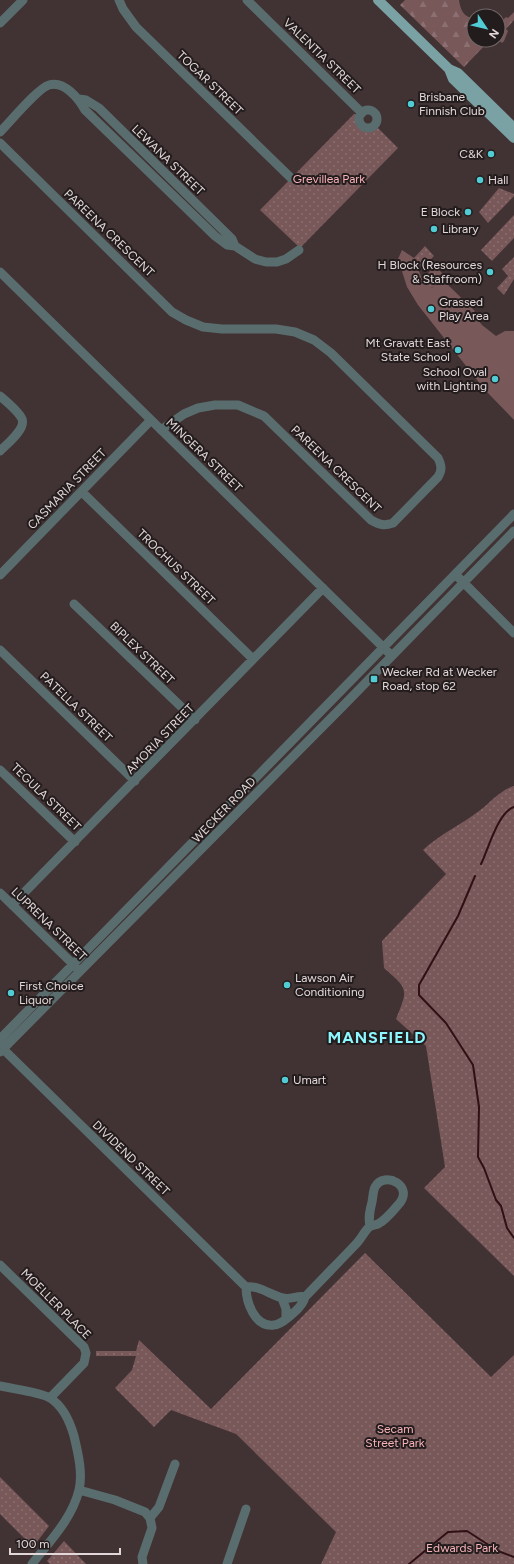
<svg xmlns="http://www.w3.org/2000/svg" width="514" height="1564" font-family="Figtree,sans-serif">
<defs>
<pattern id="green-dots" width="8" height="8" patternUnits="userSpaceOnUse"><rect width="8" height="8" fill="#79585a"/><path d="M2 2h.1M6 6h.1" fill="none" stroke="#8c6f71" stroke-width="1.8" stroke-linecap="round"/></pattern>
<pattern id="forest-firs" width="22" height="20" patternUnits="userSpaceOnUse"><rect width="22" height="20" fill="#79585a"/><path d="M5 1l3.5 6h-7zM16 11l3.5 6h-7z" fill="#8c6f71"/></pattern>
</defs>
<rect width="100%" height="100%" fill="#413233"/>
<path fill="url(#green-dots)" d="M354 114 356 115C355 124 359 131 368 132L378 128 398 148 300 248 260 210Z
M499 188 514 194V196L488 223 479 212Z
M514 215V238L492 261 481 250Z
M425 246 434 256 422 268 414 258Z
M514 257V279L504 295 497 288 508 276 502 269Z
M435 266 444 275 432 288 422 279Z
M514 786V1276L424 1188 445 1167 426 1046 396 1019C408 989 409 990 384 968L382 941 446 874 423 850C440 834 461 825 479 811 491 802 500 790 514 786Z
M365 1253 491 1377 514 1355V1564H321L336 1532 236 1434 171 1410 154 1427 115 1388 132 1370 136 1356H96V1351H136L139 1340 211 1409Z
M0 1477 49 1526 33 1547 0 1514Z
M64 1541 86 1564H50L47 1561Z"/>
<path fill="url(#forest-firs)" d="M405 0H459C460 9 464 18 474 18V40H490L464 67 400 5Z
M514 12V20L506 29 508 31 504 41 502 43 498 39V25L506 17 508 18Z"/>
<path fill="#79585a" d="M402 250 414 258 422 279 432 288 445 274 446 283 475 311 473 313 482 325 496 336 505 331H514V420L485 390 418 305 407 287 398 259Z"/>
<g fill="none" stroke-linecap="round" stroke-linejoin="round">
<path stroke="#2f1014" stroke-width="2" d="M481 864C488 850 498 812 514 807
M475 876 458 916 419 985V995L446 1023 473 1065 479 1107 478 1157 484 1168 496 1200 501 1206 507 1228 514 1238
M409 1564 448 1532 467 1531 498 1551 514 1557"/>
<path stroke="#5a6d6e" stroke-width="9" d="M119 0 123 9 136 27 291 178
M247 0 362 113
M0 23 23 0
M79 99 86 100 99 108 232 239 235 246
M359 119a9 9 0 1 1 18 0a9 9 0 1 1-18 0Z
M0 132C10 122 38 88 49 85 64 80 79 99 85 110L215 236 227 245 235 246 255 259 266 262H277L286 259 299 250
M0 143 172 312 186 320 203 327 222 329H276L295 332 314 340 331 353 438 458C442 466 442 470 438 477L393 523C384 526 380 525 371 520L264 416 238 405H215L198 408 184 414 161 430
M0 272 388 652
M0 396C6 401 19 412 22 419 26 429 7 444 0 451
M82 492 253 659
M0 575 151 420
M459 578 514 633
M74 604 195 720
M0 650 135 781
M0 770 75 842
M0 893 76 967
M12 905 323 588
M0 1039 514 514
M0 1046 246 1287C246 1302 255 1328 274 1325 280 1325 285 1320 290 1316 296 1311 303 1305 305 1297 322 1279 339 1262 356 1244 361 1239 364 1232 369 1227 372 1225 375 1225 378 1224 384 1221 393 1211 398 1205 416 1186 384 1170 375 1187 373 1191 373 1197 372 1202 370 1210 368 1217 370 1226
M0 1052 341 708 514 531
M0 1265 84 1347 86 1353 84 1363 50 1398
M246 1287C259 1285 270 1295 283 1298 291 1300 298 1295 305 1297
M282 1298 286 1309V1319
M0 1386C13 1389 39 1392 50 1398 63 1406 70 1422 74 1436 78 1453 83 1473 79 1490 72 1519 49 1542 32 1564
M79 1490 115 1500 145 1512 150 1518 152 1528 142 1557 143 1564
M150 1518 159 1507 175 1464
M227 1564 246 1509"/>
<path stroke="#7aa2a5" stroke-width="10" d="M378 0 449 69 458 73 514 128
M449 69 453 79 514 138"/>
</g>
<g fill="#51ccd4" stroke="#231c1d" stroke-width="1.5">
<circle cx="411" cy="104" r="4"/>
<circle cx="491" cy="154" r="4"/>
<circle cx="480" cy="180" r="4"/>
<circle cx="468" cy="212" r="4"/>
<circle cx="434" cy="229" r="4"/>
<circle cx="490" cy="272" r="4"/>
<circle cx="431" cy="309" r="4"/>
<circle cx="458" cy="350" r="4"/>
<circle cx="495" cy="379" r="4"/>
<rect x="370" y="675" width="8" height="8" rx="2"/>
<circle cx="287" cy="985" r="4"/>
<circle cx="11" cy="993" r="4"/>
<circle cx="285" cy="1080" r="4"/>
</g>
<g text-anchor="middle" stroke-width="4" stroke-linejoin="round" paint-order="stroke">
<g font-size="12" fill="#e3d8d9" stroke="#231c1d">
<text transform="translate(322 56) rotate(44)" y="4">VALENTIA STREET</text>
<text transform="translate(210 83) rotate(44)" y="4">TOGAR STREET</text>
<text transform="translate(168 160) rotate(44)" y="4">LEWANA STREET</text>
<text transform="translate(109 233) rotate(44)" y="4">PAREENA CRESCENT</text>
<text transform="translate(204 455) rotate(44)" y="4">MINGERA STREET</text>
<text transform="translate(336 469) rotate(44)" y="4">PAREENA CRESCENT</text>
<text transform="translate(67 489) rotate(-46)" y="4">CASMARIA STREET</text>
<text transform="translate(176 567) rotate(44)" y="4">TROCHUS STREET</text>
<text transform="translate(142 653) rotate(44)" y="4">BIPLEX STREET</text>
<text transform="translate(76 707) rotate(44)" y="4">PATELLA STREET</text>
<text transform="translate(160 739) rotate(-46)" y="4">AMORIA STREET</text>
<text transform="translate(46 797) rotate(44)" y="4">TEGULA STREET</text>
<text transform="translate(224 810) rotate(-46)" y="4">WECKER ROAD</text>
<text transform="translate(49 924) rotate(44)" y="4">LUPRENA STREET</text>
<text transform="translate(131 1158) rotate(44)" y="4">DIVIDEND STREET</text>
<text transform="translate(56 1304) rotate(45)" y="4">MOELLER PLACE</text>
</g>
<g font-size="12" fill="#e3d8d9" stroke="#231c1d" text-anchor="start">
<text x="419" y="101">Brisbane<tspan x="419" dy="14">Finnish Club</tspan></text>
<text x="483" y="158" text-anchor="end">C&amp;K</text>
<text x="488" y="184">Hall</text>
<text x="460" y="216" text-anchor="end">E Block</text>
<text x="442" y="233">Library</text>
<text x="482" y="269" text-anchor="end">H Block (Resources<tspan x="482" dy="14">&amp; Staffroom)</tspan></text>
<text x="439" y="306">Grassed<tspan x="439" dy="14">Play Area</tspan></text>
<text x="450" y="347" text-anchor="end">Mt Gravatt East<tspan x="450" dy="14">State School</tspan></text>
<text x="487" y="376" text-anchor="end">School Oval<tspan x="487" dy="14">with Lighting</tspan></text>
<text x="382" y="676">Wecker Rd at Wecker<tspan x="382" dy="14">Road, stop 62</tspan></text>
<text x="295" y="982">Lawson Air<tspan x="295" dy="14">Conditioning</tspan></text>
<text x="19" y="990">First Choice<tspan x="19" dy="14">Liquor</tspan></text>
<text x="293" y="1084">Umart</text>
</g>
<g font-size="12" fill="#f8b3b9" stroke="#231c1d">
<text x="329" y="183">Grevillea Park</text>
<text x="395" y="1433">Secam<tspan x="395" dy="14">Street Park</tspan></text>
<text x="462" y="1552">Edwards Park</text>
</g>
<g font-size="16" font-weight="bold" letter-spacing="1" fill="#8cf7ff" stroke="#231c1d">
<text x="377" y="1043">MANSFIELD</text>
</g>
</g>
<g transform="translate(486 28) rotate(125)"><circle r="19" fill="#231c1d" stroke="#706768"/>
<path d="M0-3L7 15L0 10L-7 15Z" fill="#51ccd4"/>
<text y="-6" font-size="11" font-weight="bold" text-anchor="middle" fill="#e3d8d9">N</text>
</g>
<path d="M10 1548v6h110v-6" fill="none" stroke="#e3d8d9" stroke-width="2"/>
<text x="16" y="1548" font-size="12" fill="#e3d8d9" stroke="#231c1d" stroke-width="3" paint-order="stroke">100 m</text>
</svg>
